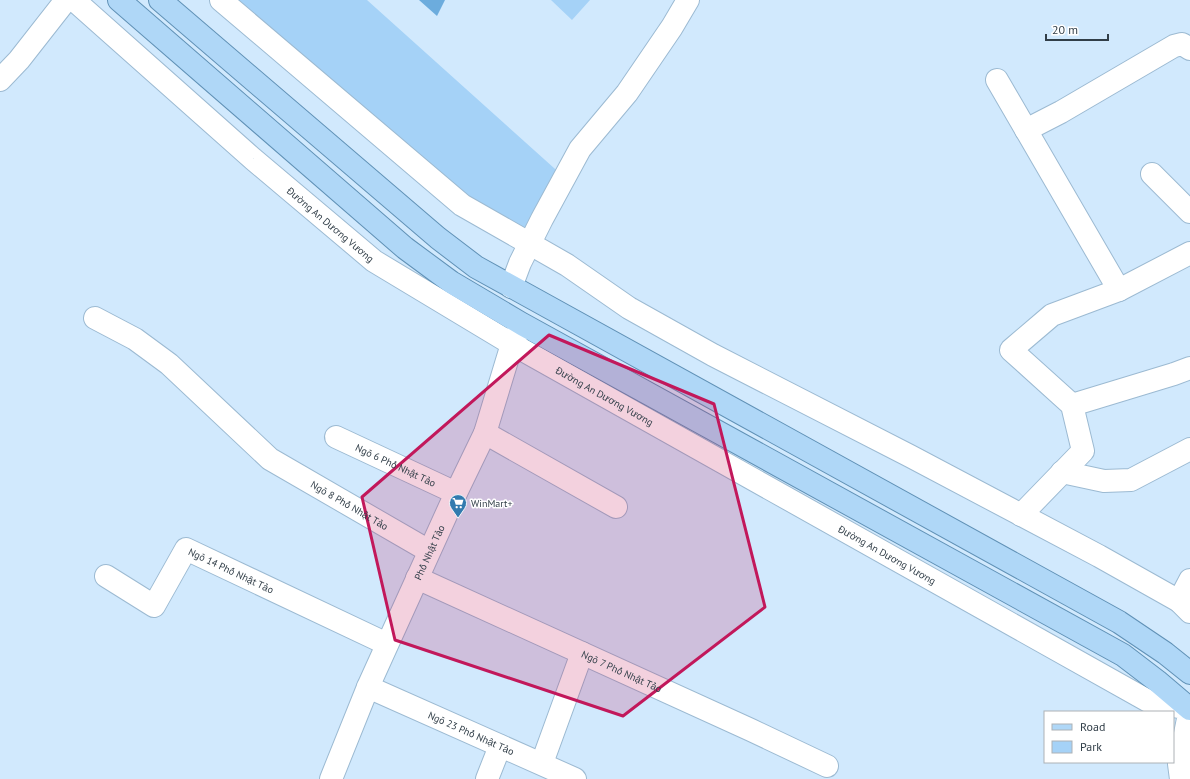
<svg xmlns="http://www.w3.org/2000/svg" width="1190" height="779" font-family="'PT Sans',sans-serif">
<rect width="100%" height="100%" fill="#d1e9fd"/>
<path fill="#a5d2f7" d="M222 0H367L564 177 530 244 462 205Z
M551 0H590L572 20Z"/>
<path fill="#6cacdd" d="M419 0H445L437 16Z"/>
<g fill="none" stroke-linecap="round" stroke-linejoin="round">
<g stroke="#9cbad2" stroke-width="24">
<g id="minor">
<path id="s1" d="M74 0 253 159 374 261 512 344 1150 702 1190 709 1179 764 1181 779"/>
<path d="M221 0 462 205 567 265 629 308 713 355 910 456 1099 556 1179 601 1190 612"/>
<path d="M0 80 19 60 66 0"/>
<path d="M997 80 1119 290"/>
<path d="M1026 130 1061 112 1174 46 1182 44 1190 49"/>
<path d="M1152 174 1190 212"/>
<path d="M511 287 520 263 542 219 580 149 627 93 672 27 688 0"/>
<path id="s2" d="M95 318 135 339 169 364 270 459 429 551"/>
<path d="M1072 405 1174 374 1190 368"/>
<path d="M485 433 616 507"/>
<path id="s3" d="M336 437 456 493"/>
<path d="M1062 472 1104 481 1131 480 1190 449"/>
<path d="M1021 515 1083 451 1072 405 1011 350 1052 315 1119 290 1190 253"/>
<path id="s4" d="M106 576 154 606 186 549 387 644"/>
<path id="s5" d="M417 578 751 730 827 766"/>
<path d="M1179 601 1190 580"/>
<path id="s6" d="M368 687 575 779"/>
<path d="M542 763 582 653"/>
<path id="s7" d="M331 779 368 687 456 493 485 433 512 344 518 332"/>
<path d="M487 779 500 746"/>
</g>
</g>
<g stroke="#6091b6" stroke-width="24">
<path id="major" d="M119 0 405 248 451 282 522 324 1123 655 1157 681 1190 709
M160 0 438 238 476 267 1119 622 1165 653 1190 673"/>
</g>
<use href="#minor" stroke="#fff" stroke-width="22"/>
<use href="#major" stroke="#afd7f7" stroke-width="22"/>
</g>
<path fill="#c2185b" fill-opacity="0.2" stroke="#c2185b" stroke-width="3" stroke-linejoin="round" d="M549 335 714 404 765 607 623 716 395 640 362 497Z"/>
<defs>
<g id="supermarket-pin" transform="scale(0.9)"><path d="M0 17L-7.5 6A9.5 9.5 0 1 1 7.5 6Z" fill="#327baf" stroke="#fff"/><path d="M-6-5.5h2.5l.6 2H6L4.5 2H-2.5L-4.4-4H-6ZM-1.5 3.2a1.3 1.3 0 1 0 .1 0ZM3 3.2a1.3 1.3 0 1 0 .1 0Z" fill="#fff"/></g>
</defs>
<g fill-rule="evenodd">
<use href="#supermarket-pin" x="458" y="503"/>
</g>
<g text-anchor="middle" stroke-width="3" stroke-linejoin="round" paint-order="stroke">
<g font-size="10" fill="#313e48" stroke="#fff">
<text dy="4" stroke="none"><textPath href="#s1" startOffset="341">Đường An Dương Vương</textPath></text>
<text dy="4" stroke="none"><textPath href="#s1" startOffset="665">Đường An Dương Vương</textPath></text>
<text dy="4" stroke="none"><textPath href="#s3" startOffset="66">Ngõ 6 Phố Nhật Tảo</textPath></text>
<text dy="4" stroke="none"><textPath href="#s2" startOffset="318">Ngõ 8 Phố Nhật Tảo</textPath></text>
<text dy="4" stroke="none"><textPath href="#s7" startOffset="247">Phố Nhật Tảo</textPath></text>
<text dy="4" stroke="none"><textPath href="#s1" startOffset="989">Đường An Dương Vương</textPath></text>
<text dy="4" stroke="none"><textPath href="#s4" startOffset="172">Ngõ 14 Phố Nhật Tảo</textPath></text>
<text dy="4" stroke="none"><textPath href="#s5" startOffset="225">Ngõ 7 Phố Nhật Tảo</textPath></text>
<text dy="4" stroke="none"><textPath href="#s6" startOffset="113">Ngõ 23 Phố Nhật Tảo</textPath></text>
</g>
<g font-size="10" fill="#313e48" stroke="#fff" text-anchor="start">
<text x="471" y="507">WinMart+</text>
</g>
</g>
<rect x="1044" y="711" width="130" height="52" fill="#ffffff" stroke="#adb2b6"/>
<rect x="1052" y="724" width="20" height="6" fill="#afd7f7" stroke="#adb2b6"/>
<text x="1080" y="731" font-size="12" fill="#313e48">Road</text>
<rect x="1052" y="741" width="20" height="12" fill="#a5d2f7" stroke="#adb2b6"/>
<text x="1080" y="751" font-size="12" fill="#313e48">Park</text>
<path d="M1046 34v6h62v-6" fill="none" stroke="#313e48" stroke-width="2"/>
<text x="1052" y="34" font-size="12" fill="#313e48" stroke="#ffffff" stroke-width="3" paint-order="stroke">20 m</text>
</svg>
